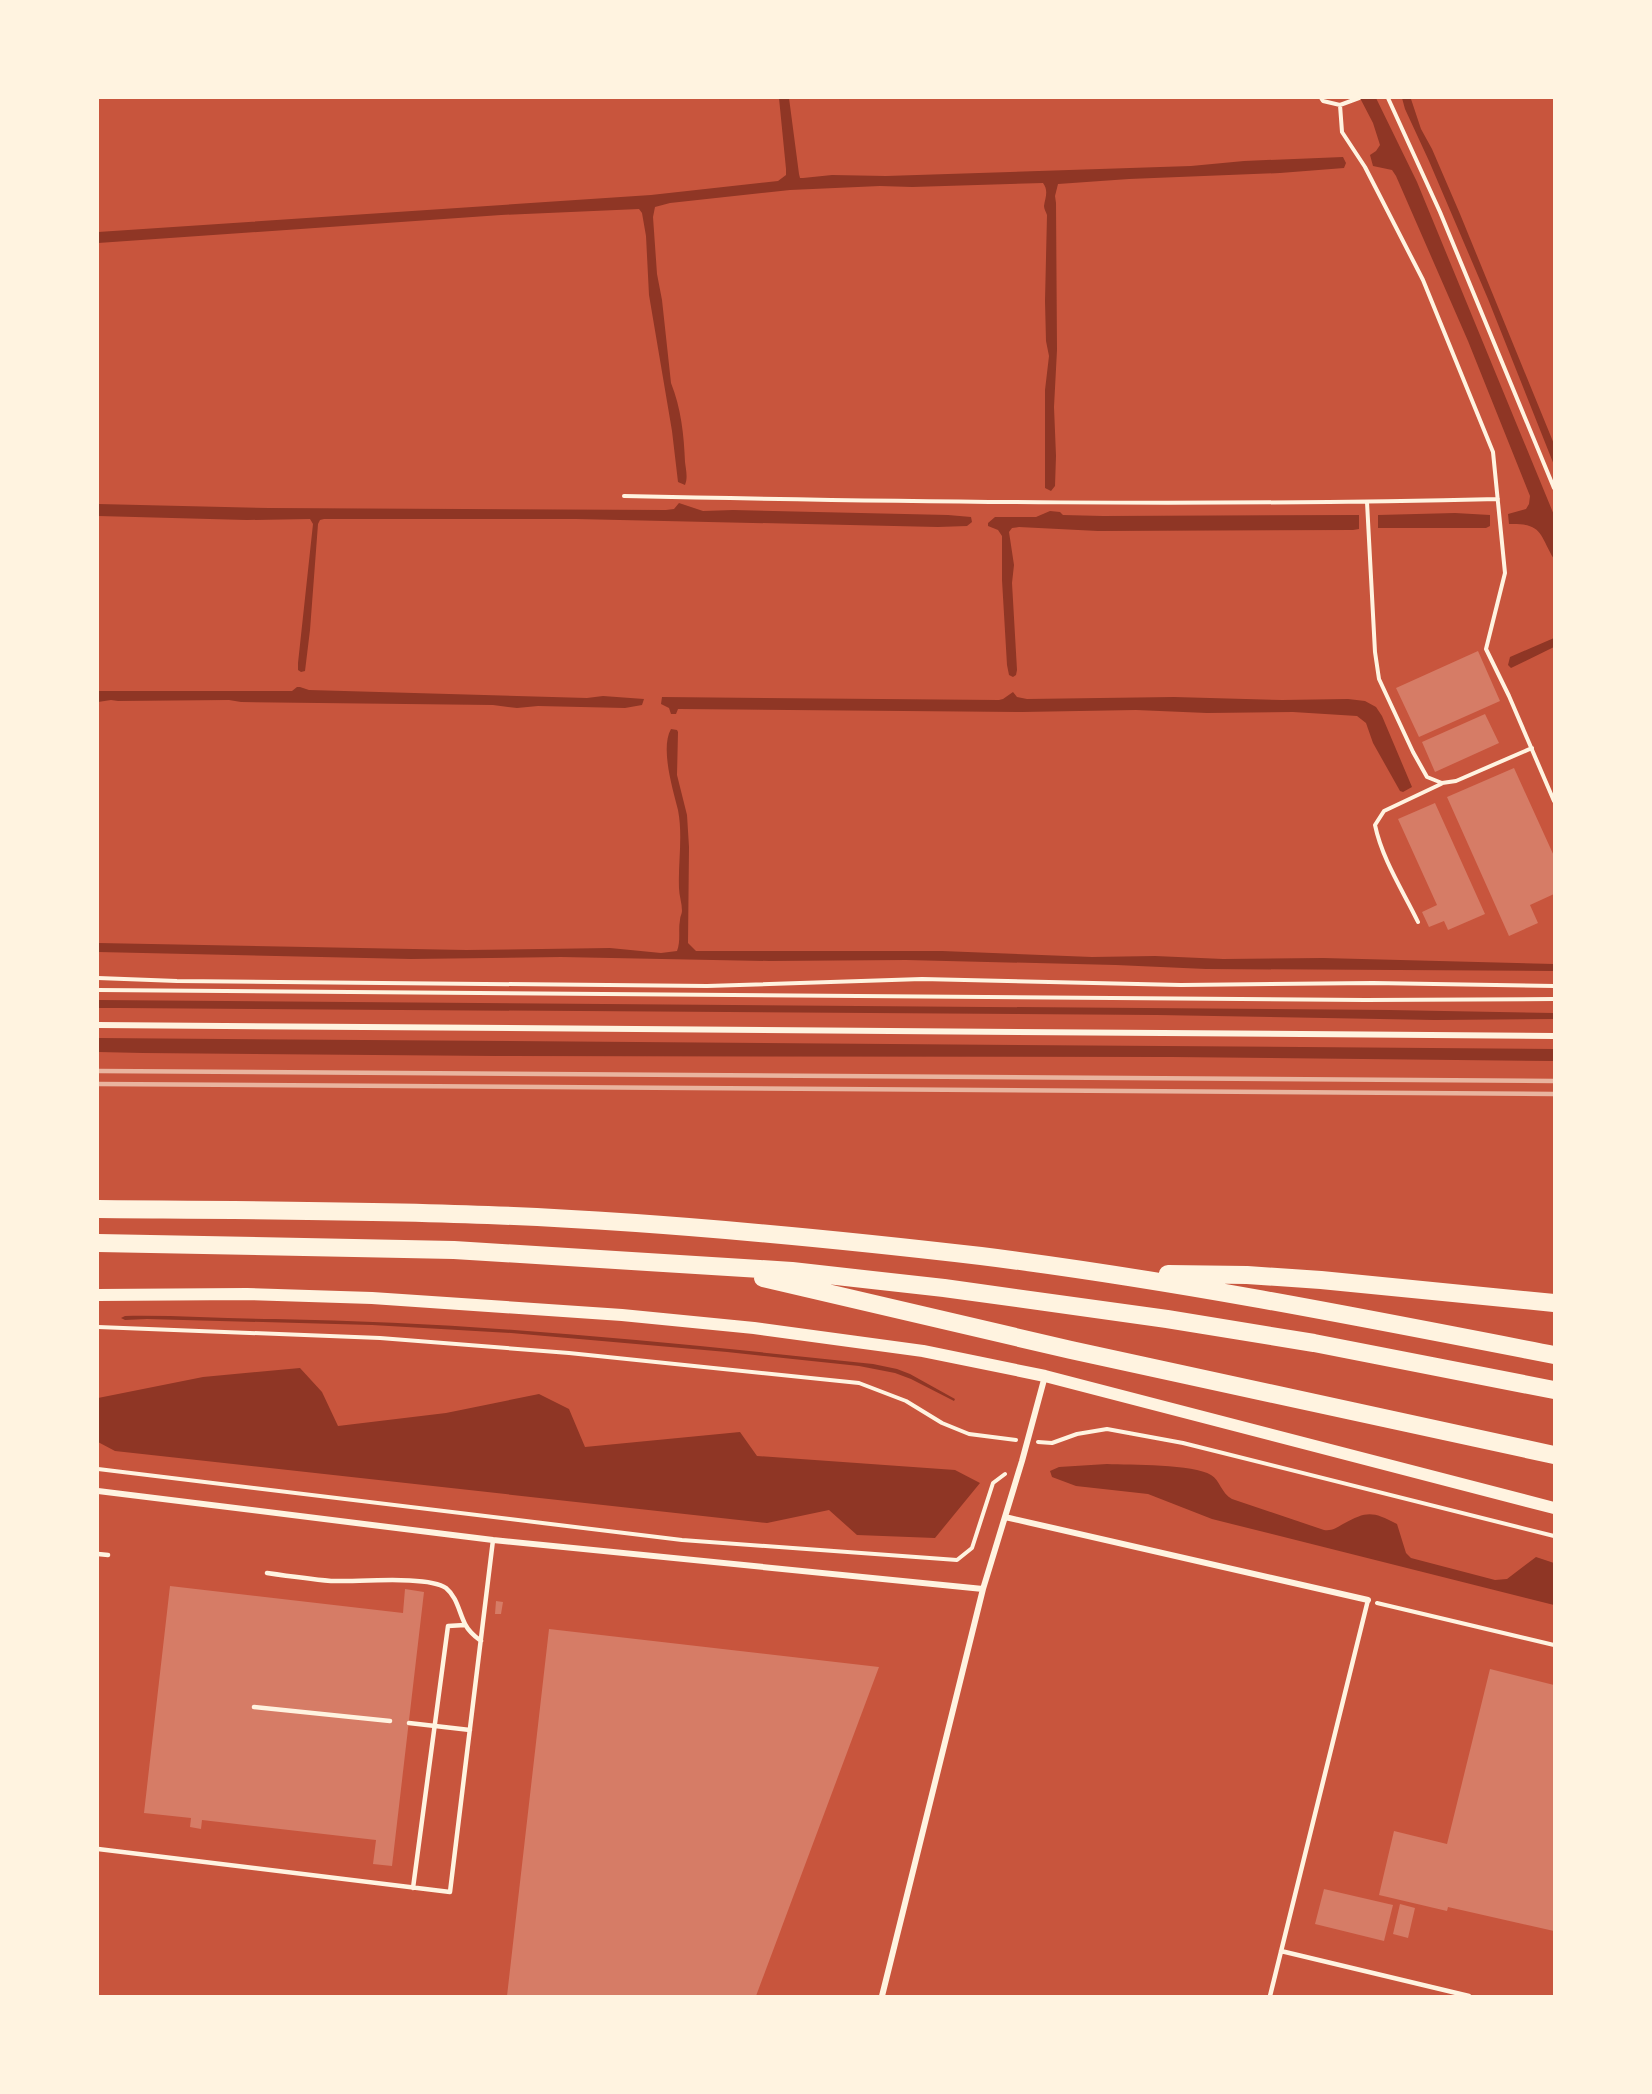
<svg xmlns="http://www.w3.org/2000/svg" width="1652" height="2094" font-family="'Exo 2',sans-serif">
<rect width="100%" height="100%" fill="#c8553d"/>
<path fill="#8f3625" d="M779 98H789L799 174 800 178H803L832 175 886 176 1191 166 1244 161 1343 157 1346 163 1344 168 1280 173 1129 179 1058 184 1055 196 1056 203 1057 350 1054 407 1056 456 1055 486 1051 491 1045 488V390L1049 356 1046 341 1045 301 1047 215C1046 212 1044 209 1044 206 1045 198 1049 191 1043 183L912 187 880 186 790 190 670 203 655 207 653 217 657 274 662 300 671 383C681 408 684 435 685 462 686 470 688 478 685 485L678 482 672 431 649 295 646 236 642 213 639 209 501 215 98 243V232L651 195 778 181 786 175V169Z
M1360 98H1376L1417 182 1554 515V559C1539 534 1543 523 1509 524L1508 514 1526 509 1529 504 1530 496 1468 341 1396 176 1392 170 1373 166 1370 155 1376 151 1380 145 1373 123Z
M1402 98 1411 99 1421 129 1432 149 1460 214 1554 444V465L1488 299 1429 161 1405 109Z
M679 503 703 511 733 510 948 515 971 517 972 522 967 526 938 527 576 519H324L320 520 318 524 310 630 305 671 301 672 298 670V663L313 524 310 519 247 520 98 516V504L269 508 666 510 674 509Z
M1050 511 1060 512 1063 515 1103 516 1359 515V529L1353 530 1098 531 1019 527 1012 528 1009 532 1014 565 1012 583 1017 670 1016 675 1013 677 1009 675 1007 665 1002 580V536L998 530 988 526V523L995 517H1036Z
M1455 513 1490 515V526L1486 528H1378V515Z
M1554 638V647L1511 668 1508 665 1510 657Z
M297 687H300L309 690 587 698 603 696 644 699 642 705 625 708 538 706 517 708 493 705 241 702 229 700 118 701 111 700 98 702V691H292Z
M1013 692 1017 697 1027 699 1174 697 1282 700 1348 699 1365 701 1376 707 1382 716 1412 787 1403 792 1400 791 1373 743 1366 723 1357 716 1293 712 1207 713 1136 710 1022 712 680 709H678L676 714H671L669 708 661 704 662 697 999 700 1003 699Z
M671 729 677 730 678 732 677 775 687 815 689 847 688 943 696 951H942L1092 957 1155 956 1223 959 1323 958 1554 964V971L1206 969 1116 965 906 960 769 961 561 957 411 959 98 952V943L466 950 610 948 661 953 677 951C681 941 678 930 680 920 680 916 682 914 682 911 682 903 679 895 679 888 678 862 683 836 678 810 673 790 660 748 671 729Z
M98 1000 1389 1010 1554 1013V1019L1435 1020 1157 1015 120 1008H98Z
M98 1038 1554 1049V1061L1173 1057 496 1056 143 1053 98 1052Z
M125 1316C175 1315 225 1319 275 1319 475 1322 674 1343 873 1364L897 1369 910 1374 955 1399 954 1401 911 1379 895 1373 859 1366 727 1352 511 1333 372 1325 147 1319 125 1320 121 1318Z
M300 1368 322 1392 338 1426 446 1413 539 1394 569 1409 585 1447 740 1432 757 1456 955 1470 980 1483 935 1538 857 1535 829 1510 767 1523 115 1451 98 1442V1398L203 1377Z
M1107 1464C1130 1465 1194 1464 1211 1475 1220 1480 1221 1493 1232 1499L1324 1530C1332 1531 1336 1528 1343 1524 1367 1511 1372 1511 1397 1524L1406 1553 1411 1558 1495 1580 1507 1579 1536 1557 1554 1563V1605L1212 1519 1148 1494 1076 1486 1052 1477 1050 1471 1059 1467Z"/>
<path fill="#d67c66" d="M1478 651 1500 701 1419 737 1396 688Z
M1485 714 1499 743 1435 772 1422 742Z
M1514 768 1554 856V894L1530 905 1538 923 1509 936 1447 797Z
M1435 803 1485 914 1448 930 1444 921 1429 927 1422 912 1437 905 1398 819Z
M170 1586 403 1613 405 1589 424 1592 392 1866 373 1864 376 1840 202 1820 201 1829 190 1827 191 1818 144 1813Z
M496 1601 503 1602 501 1614H495Z
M549 1629 879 1667 756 1996H507Z
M1490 1669 1554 1685V1931L1448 1907 1447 1911 1379 1895 1394 1831 1447 1844Z
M1324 1889 1393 1905 1384 1941 1315 1924Z
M1400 1904 1415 1908 1408 1938 1393 1934Z"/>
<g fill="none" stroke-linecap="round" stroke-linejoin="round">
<path stroke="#fff3e0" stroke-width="4" d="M1321 98 1323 101 1340 105 1359 98
M1388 98 1440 212 1554 488
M1340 105 1342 132 1365 167 1423 280 1493 452 1505 573 1486 649 1509 696 1554 801
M624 496C915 502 1207 506 1498 499
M1367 502 1375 652 1379 679 1413 752 1427 777 1442 783 1456 781 1532 748
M1418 922C1403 891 1382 859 1375 825L1384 811 1441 784
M98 978 177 981 707 986 922 979 1181 985 1373 983 1554 986
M98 990 1365 1000 1554 999
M98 1327 380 1338 569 1353 859 1383 906 1401 942 1423 969 1434 1016 1440
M1038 1442 1052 1443 1077 1434 1107 1429 1183 1443 1554 1536
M98 1469 682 1540 957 1560 972 1548 993 1483 1005 1474
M1377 1603 1554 1645"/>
<path stroke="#fff3e0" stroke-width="4.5" d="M98 1554 108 1555
M267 1573C288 1576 310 1579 331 1581 357 1582 428 1575 446 1588 457 1597 459 1612 465 1624 469 1632 474 1636 481 1641
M254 1707 390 1721
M409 1723 470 1730
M98 1849 450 1892 493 1540
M413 1888 448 1626 465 1625
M1281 1951 1469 1996
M1270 1996 1368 1600"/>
<path stroke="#fff3e0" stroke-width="6" d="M98 1025 1554 1036
M98 1491 493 1540 983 1589
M1005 1517 1368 1600
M882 1996 983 1589 1022 1461 1045 1376"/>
<path stroke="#fff3e0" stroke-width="12" d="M98 1295 247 1294 372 1298 622 1315 754 1328 923 1351 1045 1376 1554 1508"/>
<path stroke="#fff3e0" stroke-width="18" d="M98 1209C228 1210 358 1210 488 1215 652 1221 817 1237 981 1256 1173 1280 1364 1318 1554 1355
M98 1243 454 1250 792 1271 944 1288 1167 1319 1314 1343 1554 1390
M1168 1274 1247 1275 1321 1280 1554 1303
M763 1278 1071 1350 1554 1455"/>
<path stroke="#e9b49f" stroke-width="4.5" d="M98 1071 1554 1081
M98 1084 1554 1094"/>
</g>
<rect width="1652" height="2094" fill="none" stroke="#fff3e0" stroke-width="198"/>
</svg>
